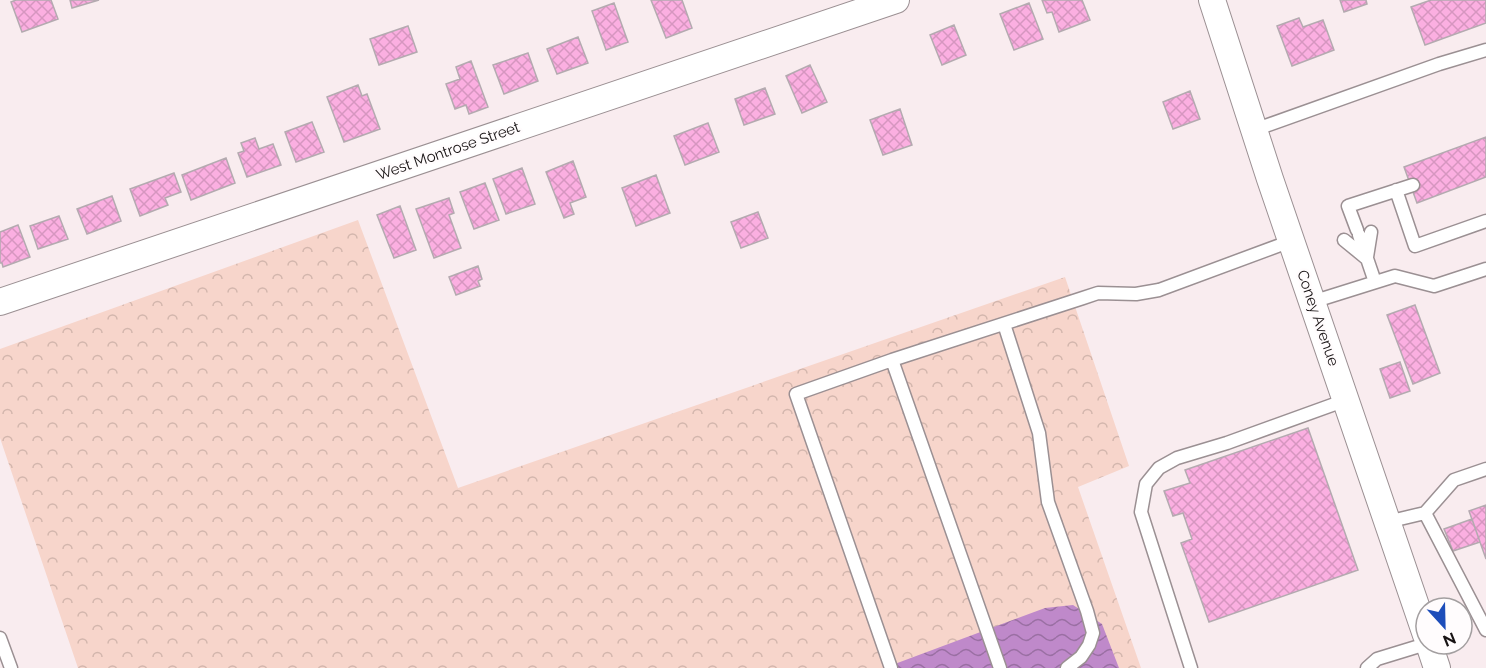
<svg xmlns="http://www.w3.org/2000/svg" width="1486" height="668" font-family="Raleway,sans-serif">
<defs>
<pattern id="park-crowns" width="20" height="18" patternUnits="userSpaceOnUse" patternTransform="scale(1.5)"><rect width="20" height="18" fill="#f7d5cb"/><path d="M2 6a3 3 0 1 1 6 0M12 15a3 3 0 1 1 6 0" fill="none" stroke="#d3b6ad"/></pattern>
<pattern id="water-waves" width="16" height="10" patternUnits="userSpaceOnUse" patternTransform="scale(1.5)"><rect width="16" height="10" fill="#bf89ca"/><path d="M0 5q4-4 8 0t8 0" fill="none" stroke="#9a6fa3"/></pattern>
<pattern id="building-cross-hatch" width="8" height="8" patternUnits="userSpaceOnUse" patternTransform="scale(1.5)"><rect width="8" height="8" fill="#fbafe1"/><path d="M0 0l8 8M0 8l8-8" fill="none" stroke="#d696c0"/></pattern>
</defs>
<rect width="100%" height="100%" fill="#f9ecef"/>
<path fill="url(#park-crowns)" d="M358 220 458 488 1065 277 1129 466 1078 487 1141 668H78L0 438V349Z"/>
<path fill="url(#water-waves)" d="M1073 605 1102 624 1119 668H884L1045 608Z"/>
<path fill="url(#building-cross-hatch)" stroke="#b4aab0" stroke-width="1.5" d="M16 0H51L58 19 22 32 11 2Z
M70 0H99L72 8Z
M651 0H682L692 28 666 38Z
M1042 0H1082L1090 20 1059 32 1052 12 1047 13Z
M1340 0H1366L1367 4 1344 12Z
M1431 0H1486V23L1425 45 1411 7Z
M614 3 628 42 606 50 592 11Z
M1029 3 1043 39 1014 50 1000 14Z
M1299 18 1303 27 1323 20 1334 50 1292 66 1277 26Z
M954 25 966 55 942 65 930 35Z
M408 26 417 52 379 65 370 39Z
M578 37 588 63 557 74 547 49Z
M528 53 538 81 504 94 493 65Z
M471 61 488 107 469 114 466 105 455 109 446 84 460 79 456 67Z
M810 65 827 102 802 113 786 76Z
M358 85 362 96 367 94 380 129 344 142 327 97Z
M765 88 775 114 744 125 735 99Z
M1190 91 1200 119 1173 129 1163 102Z
M900 109 912 145 883 155 870 120Z
M312 122 324 152 296 162 285 132Z
M708 123 719 152 685 165 674 136Z
M1486 137V177L1417 203 1404 167Z
M255 138 259 149 273 144 281 165 247 177 238 153 244 151 241 143Z
M226 158 235 183 191 200 182 175Z
M573 161 586 197 570 203 574 214 564 218 546 172Z
M522 168 535 204 506 214 493 179Z
M174 173 181 192 165 198 168 205 140 216 130 189Z
M656 175 670 213 636 226 622 188Z
M485 183 499 220 474 229 460 192Z
M112 196 121 221 87 234 77 209Z
M449 198 454 213 449 215 461 248 434 258 416 209Z
M400 206 416 250 394 258 377 215Z
M758 212 768 238 741 248 731 222Z
M59 216 68 239 38 249 30 226Z
M18 225 30 257 3 267 2 263H0V232Z
M478 266 482 279 478 281 480 286 456 295 449 277Z
M1415 305 1440 373 1413 384 1387 315Z
M1400 362 1410 391 1390 398 1380 369Z
M1308 428 1358 570 1209 622 1181 543 1192 539 1183 513 1173 516 1164 491 1190 483 1185 470Z
M1486 505V559L1469 511Z
M1472 519 1480 542 1453 551 1444 529Z"/>
<g fill="none" stroke-linecap="round" stroke-linejoin="round">
<g stroke="#9b9093" stroke-width="15">
<path id="lane" d="M1254 130 1439 64 1486 50
M1396 190 1415 246 1486 221
M1357 230 1348 206 1413 185
M1359 235 1375 282
M1344 240 1366 258
M1367 257 1371 232
M1312 302 1395 276 1434 286 1486 269
M1004 324 1039 433 1048 502 1087 611 1093 633 1089 645 1081 657 1067 668
M892 360 1000 668
M1425 513 1486 630
M1387 522 1425 513 1454 480 1486 469
M0 638 11 668
M891 668 796 394 892 360 1083 298 1098 293 1136 294 1159 290 1291 241
M1191 668 1141 512 1146 484 1159 468 1177 458 1227 443 1346 400
M1367 668 1377 659 1426 644"/>
</g>
<g stroke="#9b9093" stroke-width="28">
<path id="street" d="M1212 0 1270 179 1426 635
M0 302 896 0
M1429 644 1437 668"/>
</g>
<use href="#lane" stroke="#fff" stroke-width="12"/>
<use href="#street" stroke="#fff" stroke-width="26"/>
</g>
<g text-anchor="middle" stroke-width="5" stroke-linejoin="round" paint-order="stroke">
<g font-size="15" fill="#181314" stroke="#fffcfd">
<text transform="translate(448 151) rotate(-19)" y="5">West Montrose Street</text>
<text transform="translate(1318 318) rotate(71)" y="5">Coney Avenue</text>
</g>
</g>
<g transform="translate(1444 626) rotate(158)"><circle r="28" fill="#fffcfd" stroke="#a39fa0" stroke-width="1.5"/>
<path d="M0-4.5L10 22L0 15L-10 22Z" fill="#1d4dba"/>
<text y="-9" font-size="16" font-weight="bold" text-anchor="middle" fill="#181314">N</text>
</g>
</svg>
